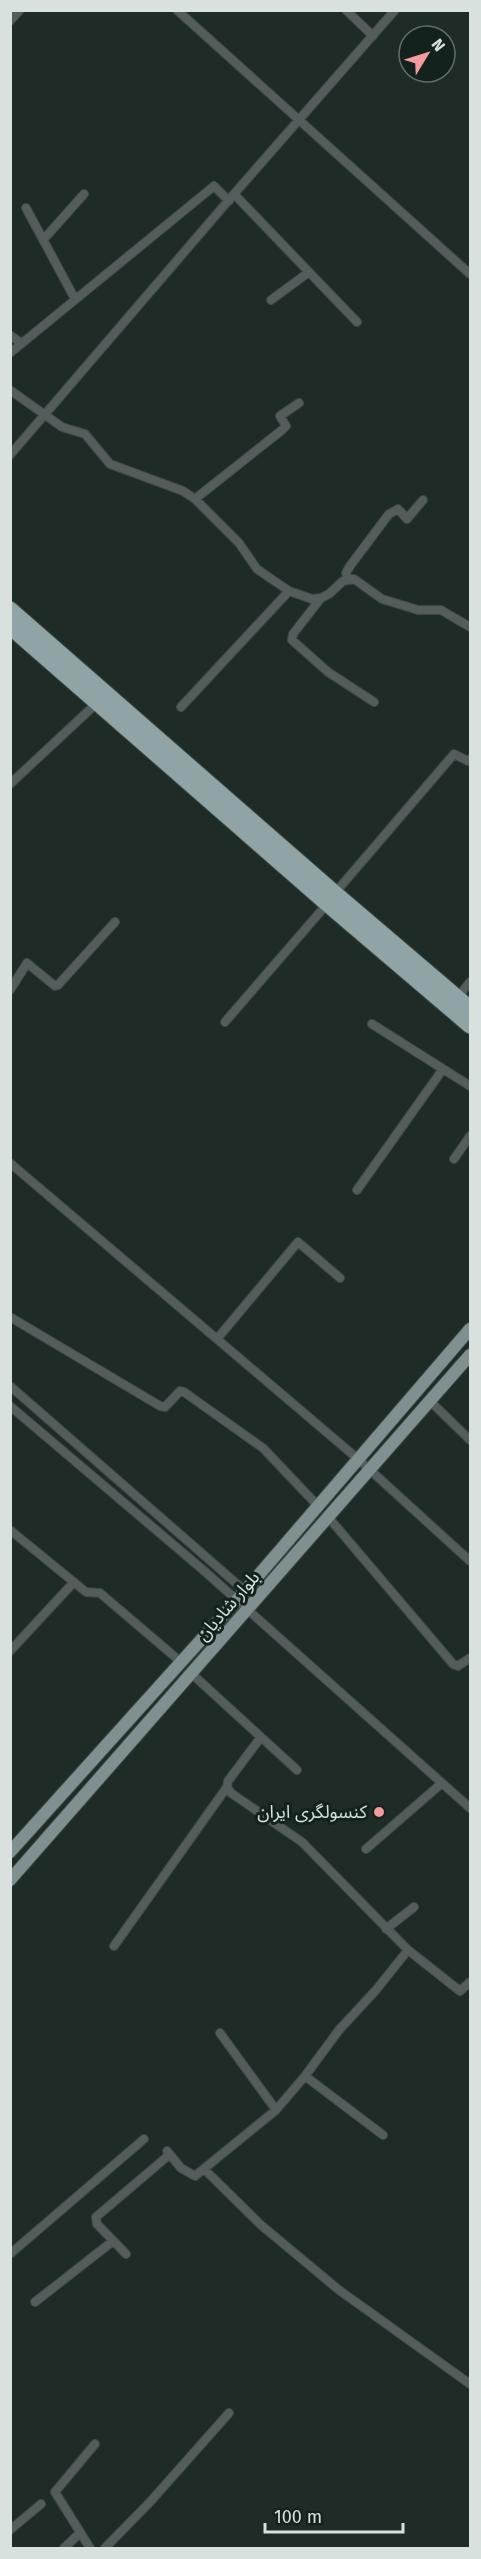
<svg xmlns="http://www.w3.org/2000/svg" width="481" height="2559" font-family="'Fira Sans','Noto Sans Arabic',sans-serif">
<rect width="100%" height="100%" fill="#1e2b26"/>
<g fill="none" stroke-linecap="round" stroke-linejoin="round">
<g stroke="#3c4843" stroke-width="10">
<path id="street" d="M177 10 470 274
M346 10 373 36
M10 21 20 10
M234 194 357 322
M26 208 75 299
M43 240 84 194
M271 300 309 272
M10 335 21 343
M10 353 214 186 229 201
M10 390 62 427 85 434 110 464 183 491 195 499 239 543 257 569 289 591 312 599 321 598 329 594 343 581 354 579 382 599 418 610H441L470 627
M10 455 234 194 395 10
M195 499 282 430 286 426 280 416 299 403
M348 578 346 573 350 566 389 514 398 509 407 519 423 500
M321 598 293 634 292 640 328 672 374 702
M181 707 289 591
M10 784 98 702
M335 893 454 754 468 761 470 759
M10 990 27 963 55 986 58 985 115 922
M458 997 470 982
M225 1022 327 904
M372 1024 470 1086
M454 1159 470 1136
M10 1163 358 1459 470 1561
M357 1190 443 1069
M10 1317 160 1406 165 1407 180 1391 184 1392 263 1448 318 1506
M217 1339 298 1242 340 1278
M10 1386 245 1591
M430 1401 470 1440
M10 1406 202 1569 470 1808
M329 1518 453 1664 458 1666 470 1658
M10 1530 86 1592 100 1593 181 1662
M10 1651 74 1582
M192 1674 297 1770
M261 1737 228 1781 227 1787 231 1793 302 1842 408 1950 460 1991 470 1982
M366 1849 442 1783
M386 1929 414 1907
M114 1946 227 1787
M220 2033 276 2110
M305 2076 383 2135
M167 2151 181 2168 195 2176 276 2110 305 2076 339 2030 376 1990 408 1950
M204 2169 261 2225 339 2290 470 2384
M10 2254 144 2139
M126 2254 97 2224 96 2217 169 2155
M35 2302 113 2241
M10 2530 41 2504
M64 2548 80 2533
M90 2548 55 2492 95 2444
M105 2548 150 2502 229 2413"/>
</g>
<g stroke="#3c4843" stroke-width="14">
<path id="primary" d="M10 1852 245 1591 470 1329
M10 1880 470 1355"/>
</g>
<g stroke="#3c4843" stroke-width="17">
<path id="highway" d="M10 609 335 893 470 1008
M10 627 327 904 470 1026"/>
</g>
<use href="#street" stroke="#555c5c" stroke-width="8"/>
<use href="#primary" stroke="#809090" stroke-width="12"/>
<use href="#highway" stroke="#91a4a5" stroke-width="15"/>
</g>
<circle fill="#f59b9e" stroke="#14221d" stroke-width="2" cx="379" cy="1812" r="6"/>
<g text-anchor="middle" stroke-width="6" stroke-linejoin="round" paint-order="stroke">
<g font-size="18" fill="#d8e1dd" stroke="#14221d">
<text transform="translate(228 1606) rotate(-49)" y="6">بلوار شادیان</text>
</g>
<g font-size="18" fill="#d8e1dd" stroke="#14221d" text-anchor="end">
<text x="367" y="1818">کنسولگری ایران</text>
</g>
</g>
<rect width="481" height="2559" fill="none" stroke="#d8e1dd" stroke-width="24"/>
<g transform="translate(427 54) rotate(52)"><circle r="28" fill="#14221d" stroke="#626e6a" stroke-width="1.5"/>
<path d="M0-4.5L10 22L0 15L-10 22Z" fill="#f59b9e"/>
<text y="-9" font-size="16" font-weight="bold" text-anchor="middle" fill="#d8e1dd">N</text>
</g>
<path d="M265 2523v9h138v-9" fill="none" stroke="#d8e1dd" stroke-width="3"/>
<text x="274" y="2523" font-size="18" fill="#d8e1dd" stroke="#14221d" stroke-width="4.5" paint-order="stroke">100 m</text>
</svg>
